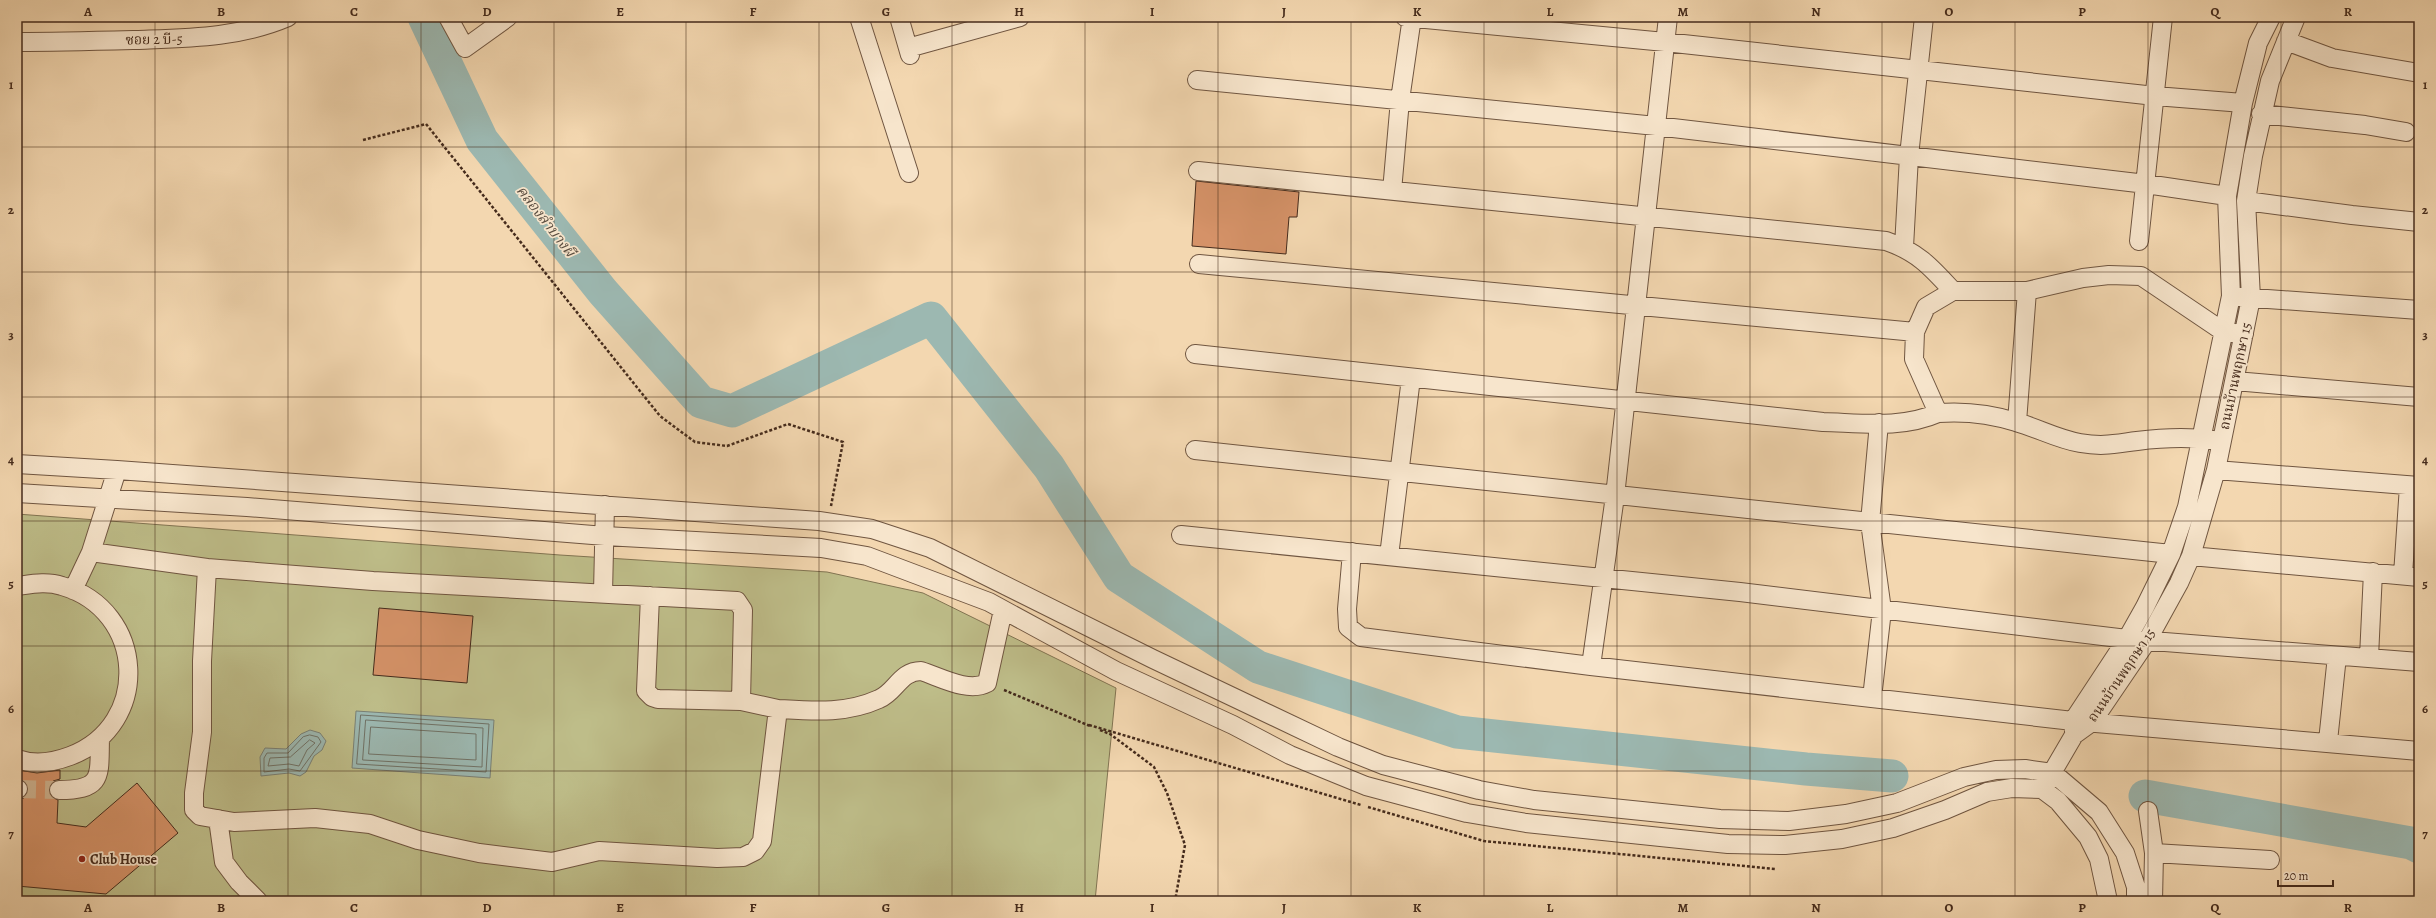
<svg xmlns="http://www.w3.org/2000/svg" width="2436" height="918" font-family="Alegreya,'Noto Serif Thai',serif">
<rect width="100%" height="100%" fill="#f3d7b0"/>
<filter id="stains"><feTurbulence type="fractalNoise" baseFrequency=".005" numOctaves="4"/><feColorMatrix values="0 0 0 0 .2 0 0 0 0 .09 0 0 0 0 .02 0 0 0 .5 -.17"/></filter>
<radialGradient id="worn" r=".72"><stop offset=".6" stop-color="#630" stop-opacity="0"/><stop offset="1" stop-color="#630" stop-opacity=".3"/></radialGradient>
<path fill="#bebd89" stroke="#827452" d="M17 514 560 555 827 572 923 593 1116 688 1095 901H17Z"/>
<path fill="#9cb8b1" stroke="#798075" d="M356 711 494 720 490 778 352 768Z
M310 730 320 733 326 741 322 750 314 756 306 772 300 776 289 773 261 776 260 757 265 748 286 749 301 734Z"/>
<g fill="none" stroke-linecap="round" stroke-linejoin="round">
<path stroke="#707266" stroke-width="1" d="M361 715 489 724 486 772 357 764Z
M366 720 483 728 482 767 363 760Z
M371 727 476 734V760L369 754Z
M310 735 318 737 321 742 300 771 289 769 264 772V758L267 753H288L303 737Z
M310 740 315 743 307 750 299 766 289 764 268 766 270 758 290 757Z"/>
<path stroke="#9cb8b1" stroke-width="33" d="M424 17 482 140 603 292 701 402 732 411 931 318 1049 467 1119 577 1258 667 1457 732 1806 769 1892 776
M2145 796 2411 843 2419 847"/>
</g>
<path fill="#d59268" stroke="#452b1c" d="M1196 181 1299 192 1297 217H1289L1286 254 1192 246Z
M379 608 473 616 467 683 373 675Z
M18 770 37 773 60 770V779L53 781 49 790 50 796 58 800 57 823 86 827 137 783 178 833 106 894 17 886V800L24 798 28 789 27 783 18 779Z"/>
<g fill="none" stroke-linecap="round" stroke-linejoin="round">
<path stroke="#d0b592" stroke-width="18" stroke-dasharray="18 9" stroke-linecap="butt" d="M18 789 59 790"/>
<g stroke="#705641" stroke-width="20">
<path id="minor" d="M448 17 465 48 508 17
M859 17 909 173
M899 17 910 55
M1405 17 1665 42 2155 96 2243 103
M2286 41 2332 58 2419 73
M17 42C57 42 96 41 136 40 188 38 239 38 288 17
M908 48 1020 17
M1197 80 1656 126 2146 184 2227 196
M2261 114 2365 125 2406 132
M1198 171 1886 241C1918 252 1931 267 1953 291H2027L2083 278 2109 275 2141 276 2224 332 2244 334
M1392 191 1400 100 1412 17
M2246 201 2352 215 2419 222
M2139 241 2163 17
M1904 247 1909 156 1924 17
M1199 264 1915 332
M1953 291 1926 307 1915 332 1914 359 1938 413C1965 411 1991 414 2016 422 2038 428 2057 439 2080 443 2103 447 2114 444 2137 441 2161 438 2189 437 2213 440
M2240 297 2419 310
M1195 354 1823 422C1861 423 1902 429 1938 413
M2235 381 2419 397
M2017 422 2027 291
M1195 450 2171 554
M17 464 117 470 819 521 872 529 930 548 1153 659 1338 747 1383 765 1479 790 1534 800 1720 819 1789 821 1846 814 1897 803 1964 777 1996 770 2025 769 2053 773 2099 812 2125 853 2136 887V901
M2216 470 2419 486
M17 493 247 507 605 536 821 548 867 556 989 602 1116 671 1233 725 1290 755 1366 786 1467 813 1526 823 1728 844 1785 845 1842 839 1893 828 1945 810 1987 792 2012 788 2042 789 2058 801 2088 837 2099 859 2108 901
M1181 535 1740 592 2127 639 2419 662
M91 552 207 568
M1352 552 1347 609 1348 627 1361 637 1591 666 2073 721 2419 751
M1389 556 1411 378
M2191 556 2419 577
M2403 575 2409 486
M17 586C32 584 47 581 62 586 146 610 152 725 70 756 54 762 34 765 17 759
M73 590 91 552 117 470
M603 593 605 505
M650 596 646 691 652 697 658 699 741 701 778 709 762 841 755 851 743 857 717 858 599 851 552 862 479 853 418 840 370 824 315 818 234 822 200 816 194 810V793L202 732V661L207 568 373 581 737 601 743 610 741 701
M2369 657 2373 572
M1591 666 1615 496 1668 17
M1872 698 1882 610 1870 522 1879 423
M778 709C813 711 846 714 879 699 896 692 900 671 921 671 940 677 968 693 987 683L1003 610
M2074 731 2073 721 2127 639 2145 607 2171 554 2187 507 2231 296 2227 196 2243 103 2258 43 2271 17
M2328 741 2337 656
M2046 783 2074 735 2092 722 2147 641 2179 583 2191 556 2216 470 2251 298 2246 201 2253 156 2270 81 2296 17
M17 789H18
M59 790C104 790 99 776 100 738
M2148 811 2154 853 2153 901
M218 819 224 862 239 882 258 901
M2154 853 2270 860"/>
</g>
<path stroke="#452b1c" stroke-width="2.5" stroke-dasharray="3 2" stroke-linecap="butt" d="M363 140 426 124 660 416 695 442 727 446 788 424 843 442 831 506
M1004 690 1090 726
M1089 725 1361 805
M1100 730 1110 734 1154 767 1167 793 1185 845 1175 901
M1368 807 1484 841 1775 869"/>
<use href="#minor" stroke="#f7e5cc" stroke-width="18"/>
</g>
<path fill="none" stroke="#452b1c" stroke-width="1" stroke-opacity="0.55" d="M155 17V901M288 17V901M421 17V901M554 17V901M686 17V901M819 17V901M952 17V901M1085 17V901M1218 17V901M1351 17V901M1484 17V901M1617 17V901M1750 17V901M1882 17V901M2015 17V901M2148 17V901M2281 17V901M17 147H2419M17 272H2419M17 397H2419M17 521H2419M17 646H2419M17 771H2419"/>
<circle fill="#8f2418" stroke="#f7e5cc" stroke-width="1.5" cx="82" cy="859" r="4"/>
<g text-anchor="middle" stroke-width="3.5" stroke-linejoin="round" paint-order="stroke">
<g font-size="14" fill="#452b1c" stroke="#f7e5cc">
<text transform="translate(154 39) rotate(-1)" y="5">ซอย 2 บี-5</text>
<text transform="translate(2235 376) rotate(-78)" y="5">ถนนบ้านพฤกษา 15</text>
<text transform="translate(2121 675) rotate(-56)" y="5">ถนนบ้านพฤกษา 15</text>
</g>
<g font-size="14" font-weight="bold" fill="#452b1c" stroke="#f7e5cc" text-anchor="start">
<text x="90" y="864">Club House</text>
</g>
<g font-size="15" font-style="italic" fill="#5b4e41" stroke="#f7e5cc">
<text transform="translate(546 221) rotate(52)" y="5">คลองลำบางผี</text>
</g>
</g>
<rect width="2436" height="918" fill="none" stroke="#f3d7b0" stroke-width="44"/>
<path d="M2278 880v6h55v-6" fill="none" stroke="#452b1c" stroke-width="2"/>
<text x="2284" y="880" font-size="12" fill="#452b1c" stroke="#f7e5cc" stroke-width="3" paint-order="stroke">20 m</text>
<rect x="22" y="22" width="2392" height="874" fill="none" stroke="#452b1c" stroke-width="1.5"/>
<g font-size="13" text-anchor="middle" font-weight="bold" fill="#452b1c">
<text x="88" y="16">A</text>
<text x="221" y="16">B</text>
<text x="354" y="16">C</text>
<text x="487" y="16">D</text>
<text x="620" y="16">E</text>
<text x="753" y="16">F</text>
<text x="886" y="16">G</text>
<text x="1019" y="16">H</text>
<text x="1152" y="16">I</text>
<text x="1284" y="16">J</text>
<text x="1417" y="16">K</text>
<text x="1550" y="16">L</text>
<text x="1683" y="16">M</text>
<text x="1816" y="16">N</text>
<text x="1949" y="16">O</text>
<text x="2082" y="16">P</text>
<text x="2215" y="16">Q</text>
<text x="2348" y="16">R</text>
<text x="11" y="89">1</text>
<text x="2425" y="89">1</text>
<text x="11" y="214">2</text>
<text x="2425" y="214">2</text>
<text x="11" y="339">3</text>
<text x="2425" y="339">3</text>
<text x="11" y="464">4</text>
<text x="2425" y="464">4</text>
<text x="11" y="588">5</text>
<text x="2425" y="588">5</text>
<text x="11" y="713">6</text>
<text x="2425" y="713">6</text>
<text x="11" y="838">7</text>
<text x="2425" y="838">7</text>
<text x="88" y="912">A</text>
<text x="221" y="912">B</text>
<text x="354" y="912">C</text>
<text x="487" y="912">D</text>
<text x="620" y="912">E</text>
<text x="753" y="912">F</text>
<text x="886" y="912">G</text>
<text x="1019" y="912">H</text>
<text x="1152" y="912">I</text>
<text x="1284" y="912">J</text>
<text x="1417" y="912">K</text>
<text x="1550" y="912">L</text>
<text x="1683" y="912">M</text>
<text x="1816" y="912">N</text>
<text x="1949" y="912">O</text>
<text x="2082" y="912">P</text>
<text x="2215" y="912">Q</text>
<text x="2348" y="912">R</text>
</g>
<rect width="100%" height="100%" filter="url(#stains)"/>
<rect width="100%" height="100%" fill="url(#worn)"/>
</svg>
